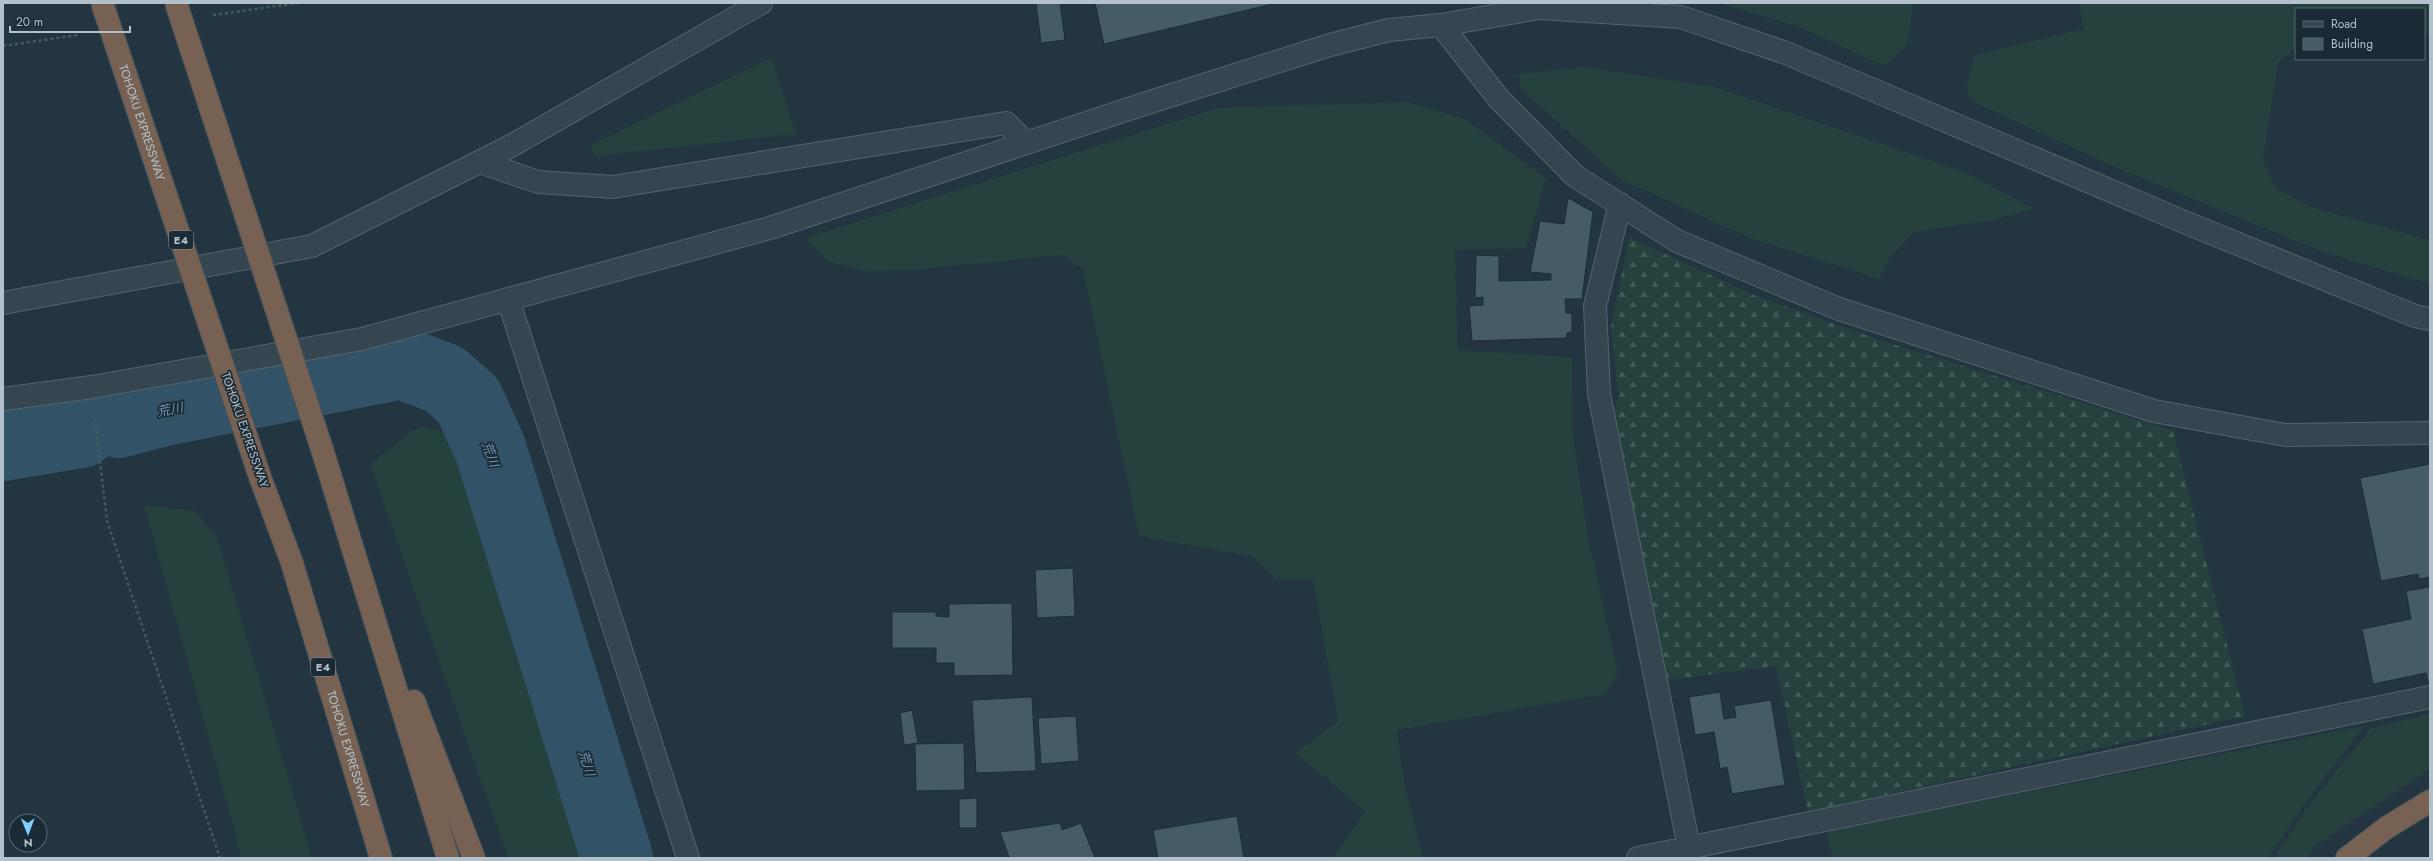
<svg xmlns="http://www.w3.org/2000/svg" width="2433" height="861" font-family="Jost,'Noto Sans JP',sans-serif">
<defs>
<pattern id="forest-firs" width="22" height="20" patternUnits="userSpaceOnUse"><rect width="22" height="20" fill="#24413e"/><path d="M5 1l3.5 6h-7zM16 11l3.5 6h-7z" fill="#415b59"/></pattern>
</defs>
<rect width="100%" height="100%" fill="#223540"/>
<path fill="#24413e" d="M1718 3H1913L1908 43 1885 66 1797 26Z
M2079 3H2430V37L2424 38V9H2296V47L2278 63 2263 159 2275 188 2311 207 2430 240V284L2323 252 2122 170 1973 102 1966 88 1975 55 2083 29Z
M772 58 796 134 595 156 590 145Z
M1584 67 1715 87 1967 173 2034 209 1992 220 1914 232 1890 258 1879 279 1750 238 1620 179 1521 89 1518 74Z
M1407 102 1465 119 1546 178 1526 248 1455 250 1458 350 1572 357 1573 435 1588 537 1618 673 1606 694 1397 730 1405 787 1423 858H1333L1365 811 1296 753 1338 721 1313 579H1276L1254 557 1139 536 1083 269 1064 255 913 270 863 271 828 261 805 238 1218 108Z
M420 426 464 437 483 492 595 858H508L370 464Z
M144 505 195 511 217 537 312 858H242Z
M2430 714V769L2316 845 2307 858H2274L2308 806 2371 728Z
M2364 726 2305 804 2268 858H1833L1827 831Z"/>
<path fill="url(#forest-firs)" d="M1629 237 1751 294 1886 342 2173 431 2245 716 1808 812 1776 666 1668 680 1611 413 1619 398 1611 327Z"/>
<g fill="none" stroke-linecap="round" stroke-linejoin="round">
<path stroke="#325367" stroke-width="72" d="M119 422 164 410 402 363 444 379 468 400 490 448 617 858
M3 445 81 432"/>
</g>
<path fill="#455c67" stroke="#1d2d37" d="M1036 3H1060L1065 40 1041 43Z
M1095 3H1277L1104 44Z
M1568 198 1593 212 1582 299H1565L1566 313H1572V332L1567 333V338L1472 341 1469 306 1483 305V297L1475 298 1476 255 1499 256V281L1551 280V274L1530 272 1540 221 1564 224Z
M2430 464V577L2419 579 2418 574 2381 581 2360 478Z
M1073 568 1075 616 1037 618 1035 570Z
M2430 587V682H2428L2426 673 2373 684 2362 629 2411 619 2406 591Z
M1012 603 1013 675 954 676V663H936V648H892V612H936V616L949 617V604Z
M1720 692 1724 719 1736 717 1734 706 1771 700 1785 785 1732 794 1727 767 1720 769 1714 732 1695 735 1689 697Z
M1032 697 1036 771 976 773 972 700Z
M912 710 918 743 904 745 900 713Z
M1076 716 1079 761 1041 764 1038 718Z
M964 743 965 790 916 791 915 744Z
M977 798V828H959V799Z
M1237 816 1244 858H1158L1153 830Z
M1060 823 1062 830 1081 823 1095 858H1005L1009 857 1000 832Z"/>
<g fill="none" stroke-linecap="round" stroke-linejoin="round">
<g stroke="#54646e" stroke-width="24">
<path id="minor" d="M1441 25 1499 99 1575 176 1677 241 1839 309 2154 411 2285 435 2430 433
M480 162 538 182 613 187 1006 123 1026 143
M1620 204 1595 306 1599 394 1691 858
M508 299 688 858
M3 303 312 246 509 147 761 3
M3 399 92 387 362 339 770 228 1144 104 1330 45 1389 30 1441 25 1539 8 1681 17 1786 53 2189 224 2415 316 2430 319
M1638 858 2430 697"/>
</g>
<g stroke="#41515b" stroke-width="24">
<g id="highway">
<path d="M322 449 448 858"/>
<path id="s1" d="M260 477 292 563 381 858"/>
<path d="M414 701 474 858"/>
<path d="M2347 858 2386 828 2430 801"/>
</g>
</g>
<path stroke="#425d5a" stroke-width="2.5" stroke-dasharray="3 3" stroke-linecap="butt" d="M213 15 298 3
M3 46 78 35
M95 419 107 521 220 858"/>
<use href="#minor" stroke="#364650" stroke-width="22"/>
<use href="#highway" stroke="#776152" stroke-width="22"/>
<g stroke="#41515b" stroke-width="24" stroke-linecap="butt">
<g id="highway-bridge">
<path id="s2" d="M102 3 260 477"/>
<path d="M176 3 322 449"/>
</g>
</g>
<use href="#highway-bridge" stroke="#776152" stroke-width="22"/>
</g>
<g text-anchor="middle" stroke-width="3.5" stroke-linejoin="round" paint-order="stroke">
<g fill="#1b2b35" stroke="#85949e" stroke-width="1">
<rect x="169" y="231" width="24" height="18" rx="3"/>
<rect x="311" y="658" width="24" height="18" rx="3"/>
</g>
<g font-size="11" font-weight="bold" fill="#b2c1cb">
<text x="181" y="244">E4</text>
<text x="323" y="671">E4</text>
</g>
<g font-size="12" fill="#b2c1cb" stroke="#1b2b35">
<text dy="4" stroke="none"><textPath href="#s2" startOffset="126">TOHOKU EXPRESSWAY</textPath></text>
<text transform="translate(245 430) rotate(71)" y="4">TOHOKU EXPRESSWAY</text>
<text dy="4" stroke="none"><textPath href="#s1" startOffset="286">TOHOKU EXPRESSWAY</textPath></text>
</g>
<g font-size="13" font-style="italic" fill="#7099b1" stroke="#1b2b35">
<text transform="translate(170 409) rotate(-12)" y="5">荒川</text>
<text transform="translate(491 454) rotate(70)" y="5">荒川</text>
<text transform="translate(587 763) rotate(73)" y="5">荒川</text>
</g>
</g>
<rect width="2433" height="861" fill="none" stroke="#b2c1cb" stroke-width="8"/>
<rect x="2295" y="8" width="130" height="52" fill="#1b2b35" stroke="#576771"/>
<rect x="2303" y="21" width="20" height="6" fill="#364650" stroke="#576771"/>
<text x="2331" y="28" font-size="12" fill="#b2c1cb">Road</text>
<rect x="2303" y="38" width="20" height="12" fill="#455c67" stroke="#576771"/>
<text x="2331" y="48" font-size="12" fill="#b2c1cb">Building</text>
<g transform="translate(28 833) rotate(179)"><circle r="19" fill="#1b2b35" stroke="#576771"/>
<path d="M0-3L7 15L0 10L-7 15Z" fill="#83cdff"/>
<text y="-6" font-size="11" font-weight="bold" text-anchor="middle" fill="#b2c1cb">N</text>
</g>
<path d="M10 26v6h120v-6" fill="none" stroke="#b2c1cb" stroke-width="2"/>
<text x="16" y="26" font-size="12" fill="#b2c1cb" stroke="#1b2b35" stroke-width="3" paint-order="stroke">20 m</text>
</svg>
